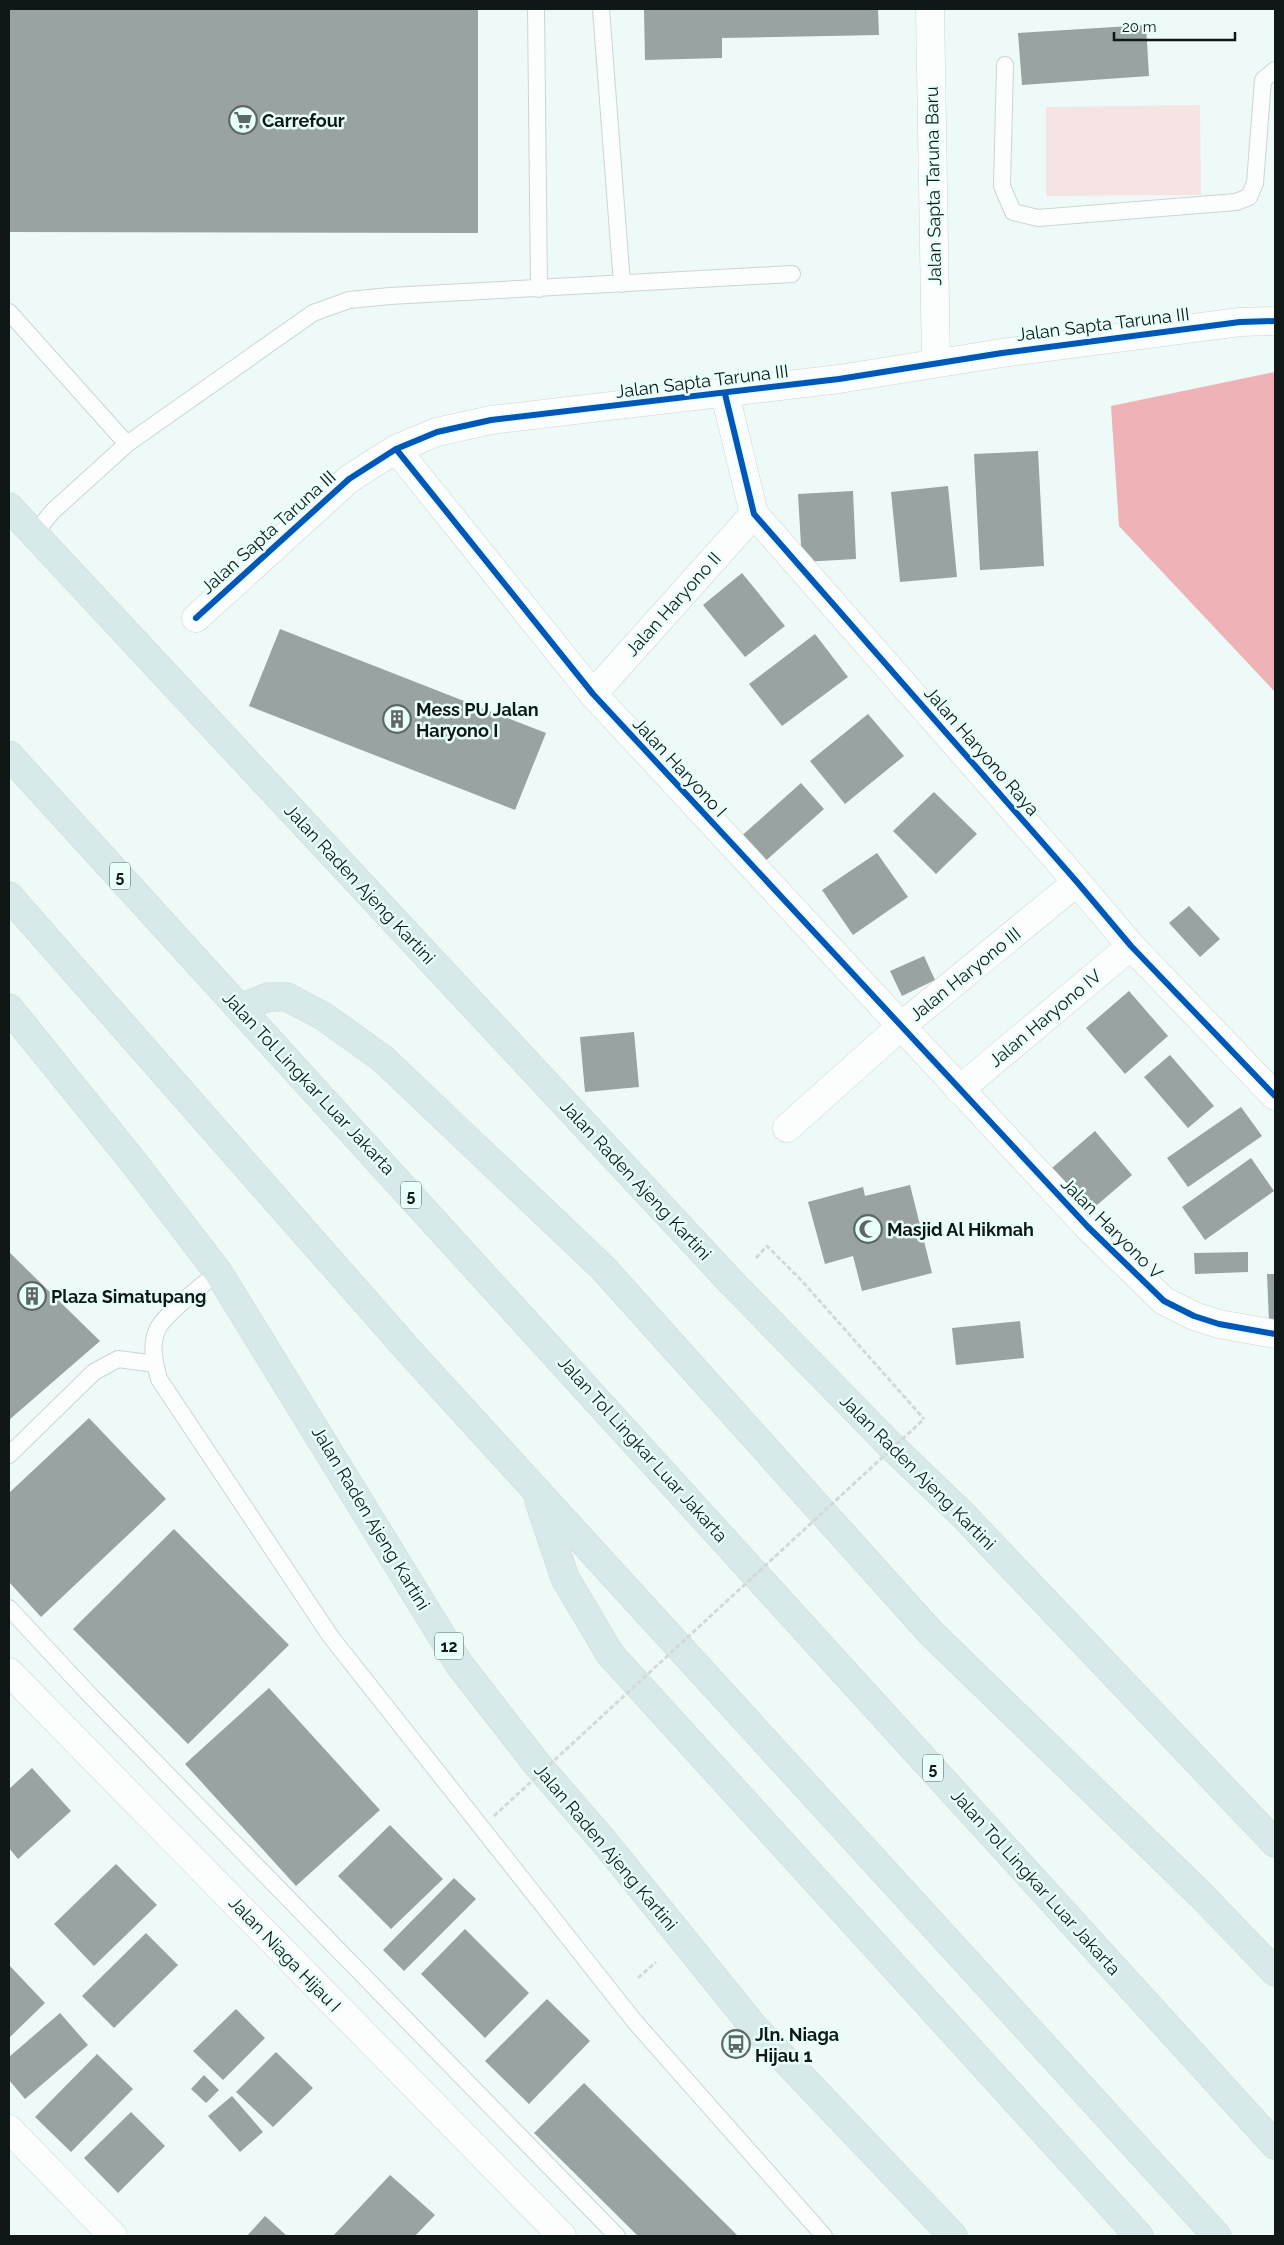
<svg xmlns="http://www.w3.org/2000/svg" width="1284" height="2245" font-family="Raleway,sans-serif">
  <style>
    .green { fill: #f6e4e4 }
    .water { fill: #efb2b6 }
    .building { fill: #99a3a1 }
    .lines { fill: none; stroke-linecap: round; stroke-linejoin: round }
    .lane-casing { stroke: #cbd5d3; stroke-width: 18 }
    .street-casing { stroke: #cbd5d3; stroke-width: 29 }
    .highway-casing { stroke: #cdd4d3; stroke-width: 29 }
    .path { stroke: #d4d9d8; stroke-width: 3; stroke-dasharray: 5 2.5; stroke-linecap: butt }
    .lane { stroke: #fcfefe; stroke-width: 16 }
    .street { stroke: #fcfefe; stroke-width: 28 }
    .highway { stroke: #d7eae9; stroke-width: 28 }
    .path-bridge { stroke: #d4d9d8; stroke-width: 3; stroke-dasharray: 5 2.5; stroke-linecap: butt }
    .cycleway-casing { stroke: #e8fffc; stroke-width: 9 }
    .cycleway { stroke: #0057b8; stroke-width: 6 }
    .labels { text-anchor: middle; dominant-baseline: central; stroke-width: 5; stroke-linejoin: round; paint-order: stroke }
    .shield { fill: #e8fffc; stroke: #515d5c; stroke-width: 1 }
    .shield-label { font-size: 16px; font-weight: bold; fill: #101817 }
    .poi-label { font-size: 18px; font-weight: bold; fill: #101817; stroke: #e8fffc; text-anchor: start }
    .street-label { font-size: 18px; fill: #101817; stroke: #e8fffc }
  </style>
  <rect width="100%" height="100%" fill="#edfaf8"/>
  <path class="green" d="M1200,105l1,90 -155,1v-89z"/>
  <path class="water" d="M1275,372v320l-156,-166 -8,-120z"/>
  <path class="building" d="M9,9h469v224l-469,-1z
    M644,9h234l1,26 -157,3v20l-77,2z
    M1146,25l3,51 -127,9 -4,-52z
    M1038,451l6,115 -64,4 -6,-116z
    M948,486l9,91 -57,5 -9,-90z
    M853,491l3,68 -54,3 -4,-68z
    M742,573l43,53 -40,31 -42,-52z
    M280,629l266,104 -31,77 -266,-104z
    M815,634l33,43 -66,49 -33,-42z
    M868,714l36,42 -59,48 -35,-43z
    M801,783l23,26 -63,56 -23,-26z
    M934,792l43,42 -41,40 -43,-43z
    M877,853l31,44 -55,38 -31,-45z
    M1189,906l31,33 -20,18 -31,-34z
    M924,956l11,24 -33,16 -12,-25z
    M1129,991l39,45 -43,38 -39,-46z
    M634,1032l5,55 -54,5 -5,-55z
    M1170,1055l44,51 -26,22 -44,-51z
    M1241,1107l21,29 -74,51 -21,-29z
    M1095,1131l37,44 -42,36 -38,-43z
    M1251,1158l23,33 -69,49 -23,-33z
    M910,1185l22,88 -70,18 -9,-35 -28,8 -17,-62 55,-15 2,9z
    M9,1252l91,89 -91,79z
    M1248,1252v20l-53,2 -1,-21z
    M1267,1274h8v48h-6z
    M1020,1321l4,37 -68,7 -4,-37z
    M89,1418l77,81 -125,118 -32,-35v-89z
    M174,1529l115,116 -101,99 -115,-115z
    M269,1688l111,122 -84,76 -111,-122z
    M32,1768l39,43 -53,48 -9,-11v-59z
    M390,1825l53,54 -52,50 -53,-53z
    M116,1864l41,41 -63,61 -40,-42z
    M454,1878l22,21 -72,72 -21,-21z
    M465,1929l64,64 -44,45 -64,-64z
    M146,1933l32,32 -64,63 -32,-32z
    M9,1965l36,38 -36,35z
    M547,1999l43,42 -61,63 -44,-43z
    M236,2009l29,29 -42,42 -30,-29z
    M60,2013l28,32 -63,54 -16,-19v-23z
    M276,2052l37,36 -40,39 -37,-35z
    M97,2054l36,35 -62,63 -36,-35z
    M204,2075l15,15 -13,13 -15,-14z
    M584,2083l154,153h-100l-104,-103z
    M232,2096l31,36 -23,20 -32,-36z
    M131,2112l34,34 -47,47 -34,-35z
    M390,2175l45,40 -20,21h-82z
    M265,2216l22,20h-40z"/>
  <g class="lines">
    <defs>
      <path id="lane" d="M536,9l3,280
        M601,9l21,275
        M1005,65l-3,121 11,26 25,6 198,-16 13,-5 6,-14 8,-103 12,-10
        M9,312l118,132
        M34,534l19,-23 74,-67 186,-131 36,-13 41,-4 402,-22
        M218,1272c-14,12 -54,42 -61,58 -7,17 -2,33 2,49l172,258 304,385 189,214
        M9,1455l85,-83 24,-13 37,5
        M9,1608l78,84 530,544"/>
      <path id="street" d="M930,9l6,354
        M725,394l29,120 323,368 54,64 144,150
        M396,449l197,245 495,533 76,74 30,15 25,8 56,10
        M196,618l153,-139 47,-30 41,-17 54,-12 348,-41 163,-26 238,-31 35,-1
        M593,694l161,-180
        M959,1090l172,-144
        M787,1128l113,-101 177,-145
        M9,1672l553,564
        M9,2129l104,107"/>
      <path id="highway" d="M9,507l723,776 158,162 72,69 313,329
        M9,755l1266,1390
        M9,896l400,455 808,885
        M9,1008l126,156 83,108 241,392 77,99 70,81 147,182 200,210
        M240,1008l28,-11h19l36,19 60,43 220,209 328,365 270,262 74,77
        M539,1501l26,77 45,76 529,582"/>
    </defs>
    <use href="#lane" class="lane-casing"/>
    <use href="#street" class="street-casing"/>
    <use href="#highway" class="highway-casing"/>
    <path class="path" d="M756,1258l11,-12 35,35 122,138
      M638,1978l18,-16"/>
    <use href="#lane" class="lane"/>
    <use href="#street" class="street"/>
    <use href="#highway" class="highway"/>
    <path class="path-bridge" d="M494,1816l430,-397"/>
    <defs>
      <path id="cycleway" d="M725,394l29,120 323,368 54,64 144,150
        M396,449l197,245 495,533 76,74 30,15 25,8 56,10
        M196,618l153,-139 47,-30 41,-17 54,-12 348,-41 163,-26 238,-31 35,-1"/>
    </defs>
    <use href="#cycleway" class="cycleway-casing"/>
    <use href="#cycleway" class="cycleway"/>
  </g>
  <defs>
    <symbol id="supermarket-ring" viewBox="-11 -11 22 22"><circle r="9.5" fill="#e8fffc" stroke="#5d6766" stroke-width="1.5"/><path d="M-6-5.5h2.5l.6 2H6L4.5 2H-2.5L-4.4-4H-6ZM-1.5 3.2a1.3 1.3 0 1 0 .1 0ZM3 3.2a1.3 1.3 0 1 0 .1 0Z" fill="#5d6766"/></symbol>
    <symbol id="building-ring" viewBox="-11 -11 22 22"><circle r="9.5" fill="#e8fffc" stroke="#5d6766" stroke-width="1.5"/><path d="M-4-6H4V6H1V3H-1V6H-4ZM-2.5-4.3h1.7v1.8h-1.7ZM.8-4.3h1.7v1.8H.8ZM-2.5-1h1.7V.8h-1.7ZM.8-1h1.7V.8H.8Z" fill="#5d6766"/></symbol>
    <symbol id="mosque-ring" viewBox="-11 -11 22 22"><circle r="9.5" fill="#e8fffc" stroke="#5d6766" stroke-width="1.5"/><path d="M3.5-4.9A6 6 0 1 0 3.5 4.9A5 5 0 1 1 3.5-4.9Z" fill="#5d6766"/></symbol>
    <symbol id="bus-ring" viewBox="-11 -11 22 22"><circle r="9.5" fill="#e8fffc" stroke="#5d6766" stroke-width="1.5"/><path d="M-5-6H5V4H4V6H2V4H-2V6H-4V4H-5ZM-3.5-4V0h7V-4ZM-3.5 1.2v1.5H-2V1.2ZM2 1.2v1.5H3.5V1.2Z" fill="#5d6766"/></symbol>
  </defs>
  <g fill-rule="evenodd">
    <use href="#supermarket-ring" x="227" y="104" width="32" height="32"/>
    <use href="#building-ring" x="381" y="703" width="32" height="32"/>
    <use href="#mosque-ring" x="852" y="1213" width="32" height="32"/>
    <use href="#building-ring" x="16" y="1280" width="32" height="32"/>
    <use href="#bus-ring" x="720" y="2028" width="32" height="32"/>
  </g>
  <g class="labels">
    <g class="shield">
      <rect x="110" y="862.5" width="20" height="27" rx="4"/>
      <rect x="401" y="1181.5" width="20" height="27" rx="4"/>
      <rect x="435" y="1632.5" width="28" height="27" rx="4"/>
      <rect x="923" y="1754.5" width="20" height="27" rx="4"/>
    </g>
    <g class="shield-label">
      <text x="120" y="876">5</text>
      <text x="411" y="1195">5</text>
      <text x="449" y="1646">12</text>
      <text x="933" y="1768">5</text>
    </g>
    <g class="poi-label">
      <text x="262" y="120">Carrefour</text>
      <text x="416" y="709">Mess PU Jalan<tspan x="416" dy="21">Haryono I</tspan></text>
      <text x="887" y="1229">Masjid Al Hikmah</text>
      <text x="51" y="1296">Plaza Simatupang</text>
      <text x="755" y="2034">Jln. Niaga<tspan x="755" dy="21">Hijau 1</tspan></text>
    </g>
    <g class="street-label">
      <text transform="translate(933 186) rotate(-91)">Jalan Sapta Taruna Baru</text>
      <text transform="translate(1103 324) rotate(-7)">Jalan Sapta Taruna III</text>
      <text transform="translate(702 381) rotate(-7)">Jalan Sapta Taruna III</text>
      <text transform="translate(268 532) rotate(-42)">Jalan Sapta Taruna III</text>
      <text transform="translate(673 604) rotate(-48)">Jalan Haryono II</text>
      <text transform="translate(982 751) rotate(49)">Jalan Haryono Raya</text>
      <text transform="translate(680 767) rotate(47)">Jalan Haryono I</text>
      <text transform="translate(360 884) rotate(47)">Jalan Raden Ajeng Kartini</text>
      <text transform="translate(965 974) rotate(-39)">Jalan Haryono III</text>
      <text transform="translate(1045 1018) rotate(-40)">Jalan Haryono IV</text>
      <text transform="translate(309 1083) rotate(47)">Jalan Tol Lingkar Luar Jakarta</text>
      <text transform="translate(636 1180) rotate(47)">Jalan Raden Ajeng Kartini</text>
      <text transform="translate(1112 1228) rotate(45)">Jalan Haryono V</text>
      <text transform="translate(643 1449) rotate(48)">Jalan Tol Lingkar Luar Jakarta</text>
      <text transform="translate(918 1472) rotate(45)">Jalan Raden Ajeng Kartini</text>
      <text transform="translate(371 1518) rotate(59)">Jalan Raden Ajeng Kartini</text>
      <text transform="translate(606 1847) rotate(50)">Jalan Raden Ajeng Kartini</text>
      <text transform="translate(1036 1882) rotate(48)">Jalan Tol Lingkar Luar Jakarta</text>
      <text transform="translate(285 1954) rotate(46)">Jalan Niaga Hijau I</text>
    </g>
  </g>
  <rect width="1284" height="2245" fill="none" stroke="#101817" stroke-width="20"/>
  <path d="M1114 32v8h121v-8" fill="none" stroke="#101817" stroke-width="2.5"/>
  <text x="1122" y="32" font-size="15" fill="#101817" stroke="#e8fffc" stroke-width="4" paint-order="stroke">20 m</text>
</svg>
